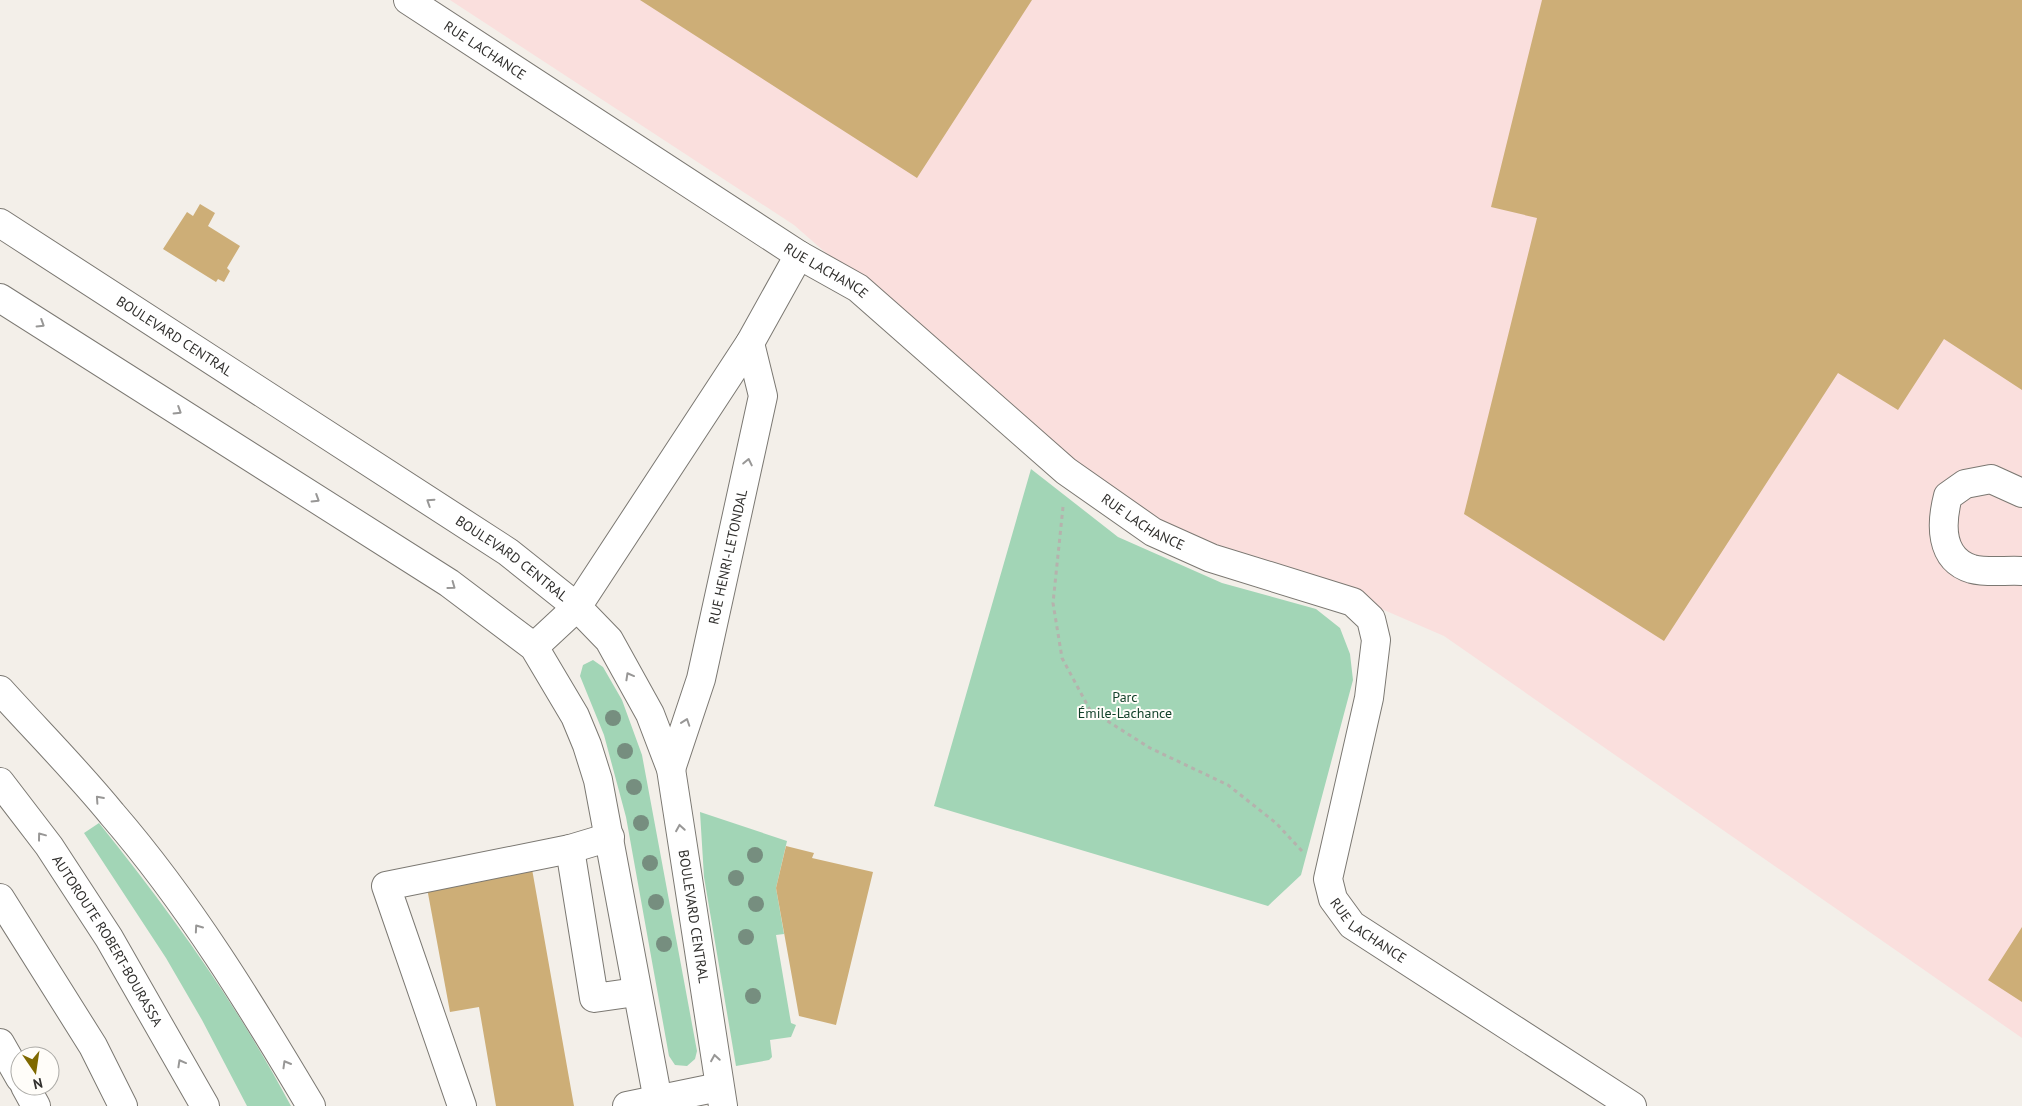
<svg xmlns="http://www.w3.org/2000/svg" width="2022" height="1106" font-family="'PT Sans',sans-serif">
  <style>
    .industrial { fill: #fadfdd }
    .green { fill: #a2d5b6 }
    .building { fill: #cdae77 }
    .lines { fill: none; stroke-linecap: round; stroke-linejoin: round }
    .minor-casing { stroke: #7b7872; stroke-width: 30 }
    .highway-casing { stroke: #7b7872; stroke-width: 30 }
    .path { stroke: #b5b2ad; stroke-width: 3; stroke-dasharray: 4 4; stroke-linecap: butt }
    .minor { stroke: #fff; stroke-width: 28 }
    .highway { stroke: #fff; stroke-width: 28 }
    .tree { fill: #768e7f }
    .oneway { stroke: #989796 }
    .labels { text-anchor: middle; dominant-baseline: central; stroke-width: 4; stroke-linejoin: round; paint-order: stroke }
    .street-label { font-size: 14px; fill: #302f2d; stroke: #fffdf9 }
    .park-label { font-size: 14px; fill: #103f28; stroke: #fffdf9 }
  </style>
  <rect width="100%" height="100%" fill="#f3efe9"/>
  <path class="industrial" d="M450,0h1572v1038l-578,-402 -134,-58 -92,-20 -152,-95 -272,-238z"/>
  <path class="green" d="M1031,469l87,68 104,46 94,26 24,19 10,26 3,26 -52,195 -33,31 -334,-100z
    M593,660l10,7 19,33 20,55 55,296 -2,8 -8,7 -12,-1 -6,-9 -43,-239 -22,-82 -24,-59 3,-11z
    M700,812l87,29 -11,47 8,46 -8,1 15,88 5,2 -5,12 -21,3 2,17 -3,3 -33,6 -32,-189z
    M99,823c73,91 137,180 192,283h-44l-45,-86 -36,-62 -82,-125z"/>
  <path class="building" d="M640,0h392l-115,178z
    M1542,0h480v390l-78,-51 -46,71 -60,-37 -174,268 -200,-127 73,-296 -46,-11z
    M200,204l15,9 -7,13 32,20 -13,22 3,3 -6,11 -6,-3 -2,3 -53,-33 24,-37 6,4z
    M786,846l28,7 -2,5 61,14 -37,153 -37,-9 -23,-128z
    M532,869l42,237h-78l-17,-99 -29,5 -23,-124z
    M2022,927v75l-34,-22z"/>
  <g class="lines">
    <defs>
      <g id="minor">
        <path id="s1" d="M408,0l391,255 59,33 208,183 87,61 58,26 142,44 18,17 5,21 -7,58 -41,181 5,20 19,26 280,181"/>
        <path id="s2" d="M0,223l508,329 69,55 32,33 41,74 21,55 52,337"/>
        <path d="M0,298l449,285 85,64 41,69 12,29 11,35 61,326"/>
        <path d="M2022,493l-31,-14 -26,5 -17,12c-7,27 -9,63 24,73 15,4 34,1 50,2"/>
        <path d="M534,647l43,-40 173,-264 49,-88"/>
        <path id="s3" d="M671,769l30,-90 62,-283 -13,-53"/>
        <path d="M610,837l-40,12 24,149 42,-6"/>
        <path d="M462,1106l-76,-220 184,-37"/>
        <path d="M627,1106l92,-19"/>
      </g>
      <g id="highway">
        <path d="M0,690c37,41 77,81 112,124 77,89 139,191 199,292"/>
        <path id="s4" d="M0,782l49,64 60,92 96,168"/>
        <path d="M0,898l93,148 30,60"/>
        <path d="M0,1043l20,35"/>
        <path d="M25,1086l11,20"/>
      </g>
    </defs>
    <use href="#minor" class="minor-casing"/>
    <use href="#highway" class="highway-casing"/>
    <path class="path" d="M1063,507l-10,96 9,55 28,52 60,38 78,37 48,38 26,28"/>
    <use href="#minor" class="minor"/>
    <use href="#highway" class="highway"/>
  </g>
  <g class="tree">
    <circle cx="613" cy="718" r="8"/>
    <circle cx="625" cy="751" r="8"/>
    <circle cx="634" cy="787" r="8"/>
    <circle cx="641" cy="823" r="8"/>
    <circle cx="755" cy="855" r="8"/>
    <circle cx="650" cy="863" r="8"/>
    <circle cx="736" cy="878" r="8"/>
    <circle cx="656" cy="902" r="8"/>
    <circle cx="756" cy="904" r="8"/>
    <circle cx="746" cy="937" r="8"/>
    <circle cx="664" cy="944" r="8"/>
    <circle cx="753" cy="996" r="8"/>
  </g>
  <defs><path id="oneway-chevron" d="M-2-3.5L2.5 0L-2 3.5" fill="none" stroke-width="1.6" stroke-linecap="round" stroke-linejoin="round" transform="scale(1.25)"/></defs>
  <g class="oneway">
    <use href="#oneway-chevron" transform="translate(41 324) rotate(32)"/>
    <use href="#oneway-chevron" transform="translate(178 411) rotate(32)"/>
    <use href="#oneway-chevron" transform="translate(748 462) rotate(-78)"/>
    <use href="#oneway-chevron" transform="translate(316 499) rotate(32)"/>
    <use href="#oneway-chevron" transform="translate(430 502) rotate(-147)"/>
    <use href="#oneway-chevron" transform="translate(452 586) rotate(36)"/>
    <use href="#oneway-chevron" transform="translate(629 676) rotate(-119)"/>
    <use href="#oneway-chevron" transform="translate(686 722) rotate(-71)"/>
    <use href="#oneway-chevron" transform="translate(99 799) rotate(-132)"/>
    <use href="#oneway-chevron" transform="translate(680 828) rotate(-99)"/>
    <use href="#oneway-chevron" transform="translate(41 836) rotate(-127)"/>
    <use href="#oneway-chevron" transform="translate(198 928) rotate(-125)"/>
    <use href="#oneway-chevron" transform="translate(715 1058) rotate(-99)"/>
    <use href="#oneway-chevron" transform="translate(181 1063) rotate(-119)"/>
    <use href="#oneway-chevron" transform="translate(286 1064) rotate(-120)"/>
  </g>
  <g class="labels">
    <g class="street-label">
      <text stroke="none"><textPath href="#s1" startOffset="92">RUE LACHANCE</textPath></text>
      <text stroke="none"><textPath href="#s1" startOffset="498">RUE LACHANCE</textPath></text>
      <text stroke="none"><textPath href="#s2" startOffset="208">BOULEVARD CENTRAL</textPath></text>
      <text stroke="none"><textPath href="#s1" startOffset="904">RUE LACHANCE</textPath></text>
      <text stroke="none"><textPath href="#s3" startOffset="220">RUE HENRI-LETONDAL</textPath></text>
      <text stroke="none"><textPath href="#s2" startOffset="612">BOULEVARD CENTRAL</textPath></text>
      <text stroke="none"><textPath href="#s2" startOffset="1032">BOULEVARD CENTRAL</textPath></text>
      <text stroke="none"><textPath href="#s1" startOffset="1489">RUE LACHANCE</textPath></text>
      <text stroke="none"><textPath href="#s4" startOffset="192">AUTOROUTE ROBERT-BOURASSA</textPath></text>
    </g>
    <g class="park-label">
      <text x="1125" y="697">Parc<tspan x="1125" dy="16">Émile-Lachance</tspan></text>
    </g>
  </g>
  <g transform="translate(35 1071) rotate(167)"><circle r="24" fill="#fffdf9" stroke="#acaba7"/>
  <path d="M0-4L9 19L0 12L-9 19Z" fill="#7f6900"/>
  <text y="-8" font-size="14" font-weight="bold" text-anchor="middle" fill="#302f2d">N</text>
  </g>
</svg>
